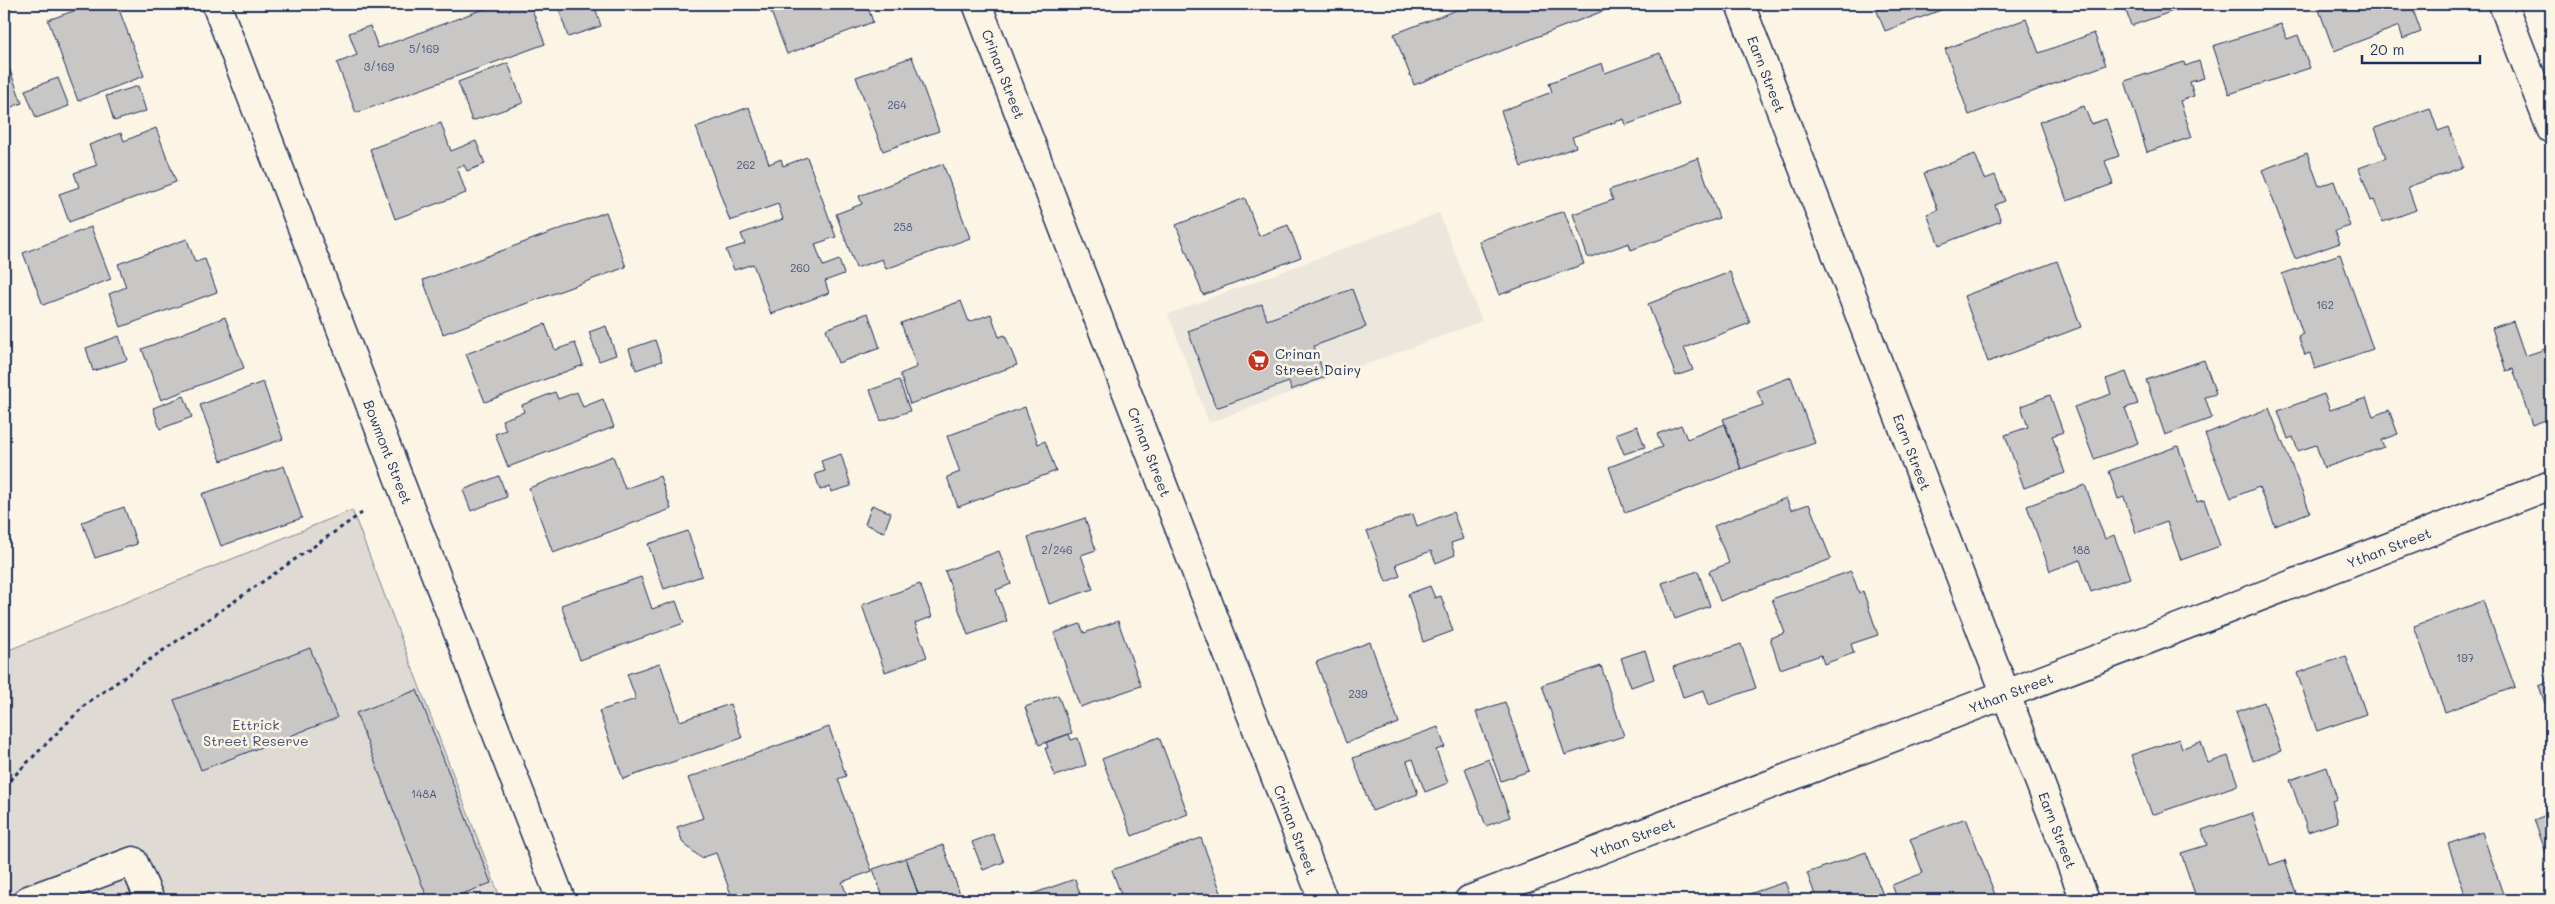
<svg xmlns="http://www.w3.org/2000/svg" width="2555" height="904" font-family="Mali,sans-serif">
  <style>
    .built { fill: #ece7dc }
    .green { fill: #dfdbd4; stroke: #7d8599 }
    .building { fill: #c8c7c6; stroke: #1b2f5e }
    .lines { fill: none; stroke-linecap: round; stroke-linejoin: round }
    .minor-casing { stroke: #1b2f5e; stroke-width: 31 }
    .path { stroke: #1b2f5e; stroke-width: 3; stroke-dasharray: 4 4; stroke-linecap: butt }
    .minor { stroke: #fcf5e5; stroke-width: 28 }
    .labels { text-anchor: middle; dominant-baseline: central; stroke-width: 5; stroke-linejoin: round; paint-order: stroke }
    .number-label { font-size: 11px; fill: #465578 }
    .street-label { font-size: 14px; fill: #1b2f5e; stroke: #fcf5e5 }
    .poi-label { font-size: 14px; fill: #1b2f5e; stroke: #fcf5e5; text-anchor: start }
    .park-label { font-size: 14px; fill: #425176; stroke: #fcf5e5 }
  </style>
  <rect width="100%" height="100%" fill="#fcf5e5"/>
  <filter id="ink" filterUnits="userSpaceOnUse"><feTurbulence type="fractalNoise" baseFrequency=".02" numOctaves="2"/><feDisplacementMap in="SourceGraphic" scale="10" xChannelSelector="R" yChannelSelector="G"/><feConvolveMatrix kernelMatrix="1 2 1 2 8 2 1 2 1" color-interpolation-filters="sRGB"/></filter>
  <g filter="url(#ink)">
    <path class="built" d="M1439,213l43,108 -273,102 -41,-109z"/>
    <path class="green" d="M352,510l149,390h-497v-248z"/>
    <path class="building" d="M93,4h24l27,72 -66,25 -30,-81z
      M497,4h33l15,40 -189,69 -19,-50 20,-8 -8,-22 21,-7 8,22z
      M564,4h30l7,22 -33,11 -10,-31z
      M768,4h99l6,18 -86,32z
      M1472,4h149l-207,81 -20,-51z
      M1874,4h83l-72,27z
      M2124,4h50l2,6 -45,16z
      M2327,4h84l10,28 -18,7 -4,-13 -65,25 -16,-44z
      M2026,19l13,34 55,-20 12,32 -137,50 -24,-66z
      M2281,24l6,15 11,-4 12,33 -81,26 -16,-48z
      M1660,53l19,52 -53,20 -2,-6 -52,18 4,10 -55,20 -20,-56 51,-19 -3,-9 53,-20 3,10z
      M4,54l18,49 -18,7z
      M912,57l27,74 -56,20 -27,-74z
      M2199,61l5,17 -14,4 4,14 -14,5 12,36 -45,15 -22,-71 59,-19 1,4z
      M508,63l15,40 -51,18 -14,-39z
      M58,78l11,28 -33,12 -11,-28z
      M138,86l8,25 -32,10 -8,-25z
      M2084,106l7,18 15,-5 13,37 -14,5 8,23 -46,17 -28,-79z
      M749,107l20,57 12,-5 2,7 24,-9 29,80 -21,7 8,22 16,-6 5,14 -19,7 4,12 -58,21 -18,-50 -19,6 -8,-20 19,-6 -4,-10 42,-15 -5,-15 -48,17 -34,-94z
      M2430,108l8,23 11,-4 14,40 -55,20 8,23 -33,12 -9,-22 -3,1 -12,-33 27,-10 -11,-30z
      M441,123l10,28 25,-10 9,23 -18,7 -3,-6 -7,2 9,26 -71,26 -25,-70z
      M156,128l20,54 -107,40 -10,-28 20,-7 -5,-14 23,-8 -8,-20 32,-12 3,8z
      M2307,153l12,33 15,-5 16,45 -15,5 5,12 -45,16 -33,-89z
      M1975,154l10,25 10,-4 10,26 -10,4 6,16 -62,24 -12,-31 11,-4 -14,-37z
      M1698,158l21,60 -88,32 -2,-7 -41,15 -15,-44 40,-14 -4,-10z
      M943,164l27,74 -84,31 -4,-10 -26,9 -20,-54 26,-10 -3,-8z
      M1245,198l14,38 29,-11 13,32 -98,38 -27,-70z
      M1564,211l20,53 -85,31 -20,-54z
      M606,212l20,55 -183,67 -20,-54z
      M91,227l20,52 -68,26 -20,-52z
      M187,239l8,23 10,-3 12,33 -96,35 -12,-33 17,-7 -8,-23z
      M2340,254l33,95 -58,20 -5,-16 -5,2 -7,-19 5,-2 -21,-60z
      M2057,261l24,66 -93,35 -24,-66z
      M1730,272l20,51 -66,25 9,22 -17,6 -28,-72z
      M1352,289l14,38 -52,19 11,31 -34,13 -2,-8 -73,26 -28,-77 74,-27 5,16z
      M961,301l8,21 22,-8 8,23 6,-2 12,30 -107,39 -10,-30 17,-7 -16,-44z
      M868,313l12,35 -42,15 -12,-34z
      M225,317l19,51 -83,32 -19,-51z
      M2513,321l12,35 26,-9v71l-19,7 -19,-56 -7,2 -14,-43z
      M545,324l10,26 20,-7 8,22 -98,37 -19,-48z
      M606,326l10,29 -17,6 -10,-29z
      M119,336l8,24 -34,11 -7,-23z
      M655,340l7,21 -26,9 -7,-21z
      M2204,360l12,34 -11,3 7,21 -47,17 -19,-55z
      M2126,372l12,32 -13,4 13,35 -44,16 -20,-52 37,-13 -5,-15z
      M1791,377l24,66 -74,26 -18,-50 40,-14 -6,-15z
      M899,380l11,31 -29,10 -11,-31z
      M263,382l20,57 -62,22 -21,-56z
      M555,392l3,7 19,-7 6,15 20,-8 11,28 -106,40 -13,-33 11,-4 -4,-10 22,-8 -2,-7z
      M2324,394l6,16 36,-12 7,18 16,-6 9,24 -17,6 3,7 -60,21 -8,-23 -18,6 -5,-14 -5,2 -10,-28z
      M2050,395l13,37 -11,4 13,37 -41,15 -19,-53 23,-8 -7,-21z
      M184,396l8,21 -32,12 -7,-21z
      M1025,407l13,37 7,-3 11,30 -98,36 -11,-30 13,-5 -13,-36z
      M2269,408l41,104 -35,14 -16,-39 -28,11 -26,-64z
      M1725,424l16,45 -116,44 -16,-46 53,-20 -5,-13 24,-9 6,14z
      M1637,426l8,21 -21,7 -8,-20z
      M2178,446l19,56 7,-2 16,46 -39,14 -14,-38 -31,11 -12,-36 -6,2 -9,-28z
      M841,454l10,32 -20,6 -1,-5 -10,3 -5,-16 10,-3 -4,-10z
      M613,456l12,33 35,-13 11,33 -118,44 -24,-65z
      M284,466l18,52 -81,28 -19,-52z
      M499,476l8,21 -36,14 -8,-21z
      M2085,485l20,54 9,-4 16,43 -39,14 -11,-32 -30,11 -23,-65z
      M1786,498l5,12 18,-6 22,55 -111,42 -11,-30 20,-8 -15,-37z
      M872,505l19,8 -7,19 -19,-8z
      M124,507l13,37 -42,14 -13,-36z
      M1453,512l10,27 -12,4 4,12 -19,8 -5,-12 -35,13 4,12 -14,6 -19,-51 46,-17 4,12z
      M1085,518l11,32 -15,5 12,34 -44,15 -21,-67z
      M688,531l14,45 -38,13 -16,-45z
      M999,551l12,33 -15,6 11,31 -39,14 -23,-64z
      M1698,571l12,35 -35,13 -13,-36z
      M1851,571l8,22 4,-2 15,44 -27,9 3,9 -30,11 -3,-9 -41,14 -10,-31 15,-5 -13,-34z
      M641,577l11,32 24,-8 8,22 -104,37 -19,-55z
      M920,584l12,33 -17,6 12,34 -42,15 -23,-67z
      M1430,586l5,12 6,-2 12,35 -30,11 -15,-48z
      M2483,601l32,86 -70,25 -31,-86z
      M1118,621l23,65 -61,21 -26,-74 26,-9 4,9z
      M1370,642l29,81 -53,20 -30,-81z
      M1741,644l15,44 -47,17 -5,-15 -21,7 -10,-30z
      M310,648l27,70 -136,52 -27,-70z
      M1645,650l9,29 -23,8 -10,-29z
      M2346,656l20,58 -49,17 -20,-58z
      M660,663l20,58 50,-17 12,34 -119,41 -24,-68 37,-12 -9,-25z
      M1601,666l23,70 -59,19 -23,-70z
      M2551,681v40l-12,-35z
      M417,690l74,193 -44,17h-19l-72,-187z
      M1058,695l14,38 -33,12 -14,-38z
      M1505,702l24,69 -28,10 -25,-69z
      M2264,702l17,49 -28,10 -17,-49z
      M829,727l17,49 -8,3 34,92 -30,11 7,18h-116l-17,-47 -15,5 -18,-15 -6,-16 26,-9 -15,-40z
      M1438,727l7,20 -9,3 12,33 -23,9 -12,-33 -6,2 11,33 -46,17 -19,-53z
      M1069,734l2,6 7,-2 8,27 -31,11 -10,-28h3l-2,-6z
      M1159,737l29,77 -56,22 -30,-77z
      M2179,739l3,9 19,-6 7,21 20,-7 10,29 -86,30 -21,-60z
      M1489,759l21,58 -24,9 -21,-58z
      M2327,767l10,32 -5,2 6,21 -30,10 -18,-52z
      M2252,813l18,52 15,-5 12,36 -13,4h-59l-2,-4 -13,4h-13l-16,-47 26,-8 -5,-15z
      M2551,813v53l-17,-46z
      M1966,818l31,82h-99l-6,-15 31,-12 -13,-34z
      M2482,832l23,68h-38l-19,-56z
      M993,834l11,28 -21,8 -11,-28z
      M1201,838l22,60 -7,2h-93l-11,-30z
      M943,845l19,55h-42l-14,-42z
      M1866,852l19,48h-68l-10,-27z
      M906,858l14,42h-30v-2l-6,2 -11,-31z
      M1075,879l7,21h-48l-2,-6z
      M1785,882l7,18h-61z"/>
    <g class="lines">
      <defs>
        <g id="minor">
          <path id="s1" d="M216,4l345,896"/>
          <path id="s2" d="M977,4l346,896"/>
          <path id="s3" d="M1740,4l345,896"/>
          <path d="M2503,4l48,125"/>
          <path d="M28,900l105,-39 17,39"/>
          <path id="s4" d="M1469,900l1082,-415"/>
        </g>
      </defs>
      <use href="#minor" class="minor-casing"/>
      <path class="path" d="M4,786l83,-83 275,-190"/>
      <use href="#minor" class="minor"/>
    </g>
  </g>
  <defs>
    <symbol id="supermarket-disc" viewBox="-11 -11 22 22"><circle r="9.5" fill="#c8321e" stroke="#fcf5e5"/><path d="M-6-5.5h2.5l.6 2H6L4.5 2H-2.5L-4.4-4H-6ZM-1.5 3.2a1.3 1.3 0 1 0 .1 0ZM3 3.2a1.3 1.3 0 1 0 .1 0Z" fill="#fff"/></symbol>
  </defs>
  <g fill-rule="evenodd">
    <use href="#supermarket-disc" x="1246" y="348" width="25" height="25"/>
  </g>
  <g class="labels">
    <g class="number-label">
      <text x="424" y="48">5/169</text>
      <text x="379" y="66">3/169</text>
      <text x="897" y="104">264</text>
      <text x="746" y="164">262</text>
      <text x="903" y="226">258</text>
      <text x="800" y="267">260</text>
      <text x="2325" y="304">162</text>
      <text x="1057" y="549">2/246</text>
      <text x="2081" y="549">188</text>
      <text x="2465" y="657">197</text>
      <text x="1358" y="693">239</text>
      <text x="424" y="793">148A</text>
    </g>
    <g class="street-label">
      <text stroke="none"><textPath href="#s2" startOffset="75">Crinan Street</textPath></text>
      <text stroke="none"><textPath href="#s3" startOffset="75">Earn Street</textPath></text>
      <text stroke="none"><textPath href="#s1" startOffset="480">Bowmont Street</textPath></text>
      <text stroke="none"><textPath href="#s2" startOffset="480">Crinan Street</textPath></text>
      <text stroke="none"><textPath href="#s3" startOffset="480">Earn Street</textPath></text>
      <text stroke="none"><textPath href="#s4" startOffset="985">Ythan Street</textPath></text>
      <text stroke="none"><textPath href="#s4" startOffset="580">Ythan Street</textPath></text>
      <text stroke="none"><textPath href="#s2" startOffset="885">Crinan Street</textPath></text>
      <text stroke="none"><textPath href="#s3" startOffset="885">Earn Street</textPath></text>
      <text stroke="none"><textPath href="#s4" startOffset="175">Ythan Street</textPath></text>
    </g>
    <g class="poi-label">
      <text x="1275" y="353">Crinan<tspan x="1275" dy="16">Street Dairy</tspan></text>
    </g>
    <g class="park-label">
      <text x="256" y="724">Ettrick<tspan x="256" dy="16">Street Reserve</tspan></text>
    </g>
  </g>
  <rect width="2555" height="904" fill="none" stroke="#fcf5e5" stroke-width="20"/>
  <rect x="10" y="10" width="2535" height="884" fill="none" stroke="#1b2f5e" stroke-width="2" filter="url(#ink)"/>
  <path d="M2362 55v8h118v-8" fill="none" stroke="#1b2f5e" stroke-width="2.5"/>
  <text x="2370" y="55" font-size="15" fill="#1b2f5e" stroke="#fcf5e5" stroke-width="4" paint-order="stroke">20 m</text>
</svg>
